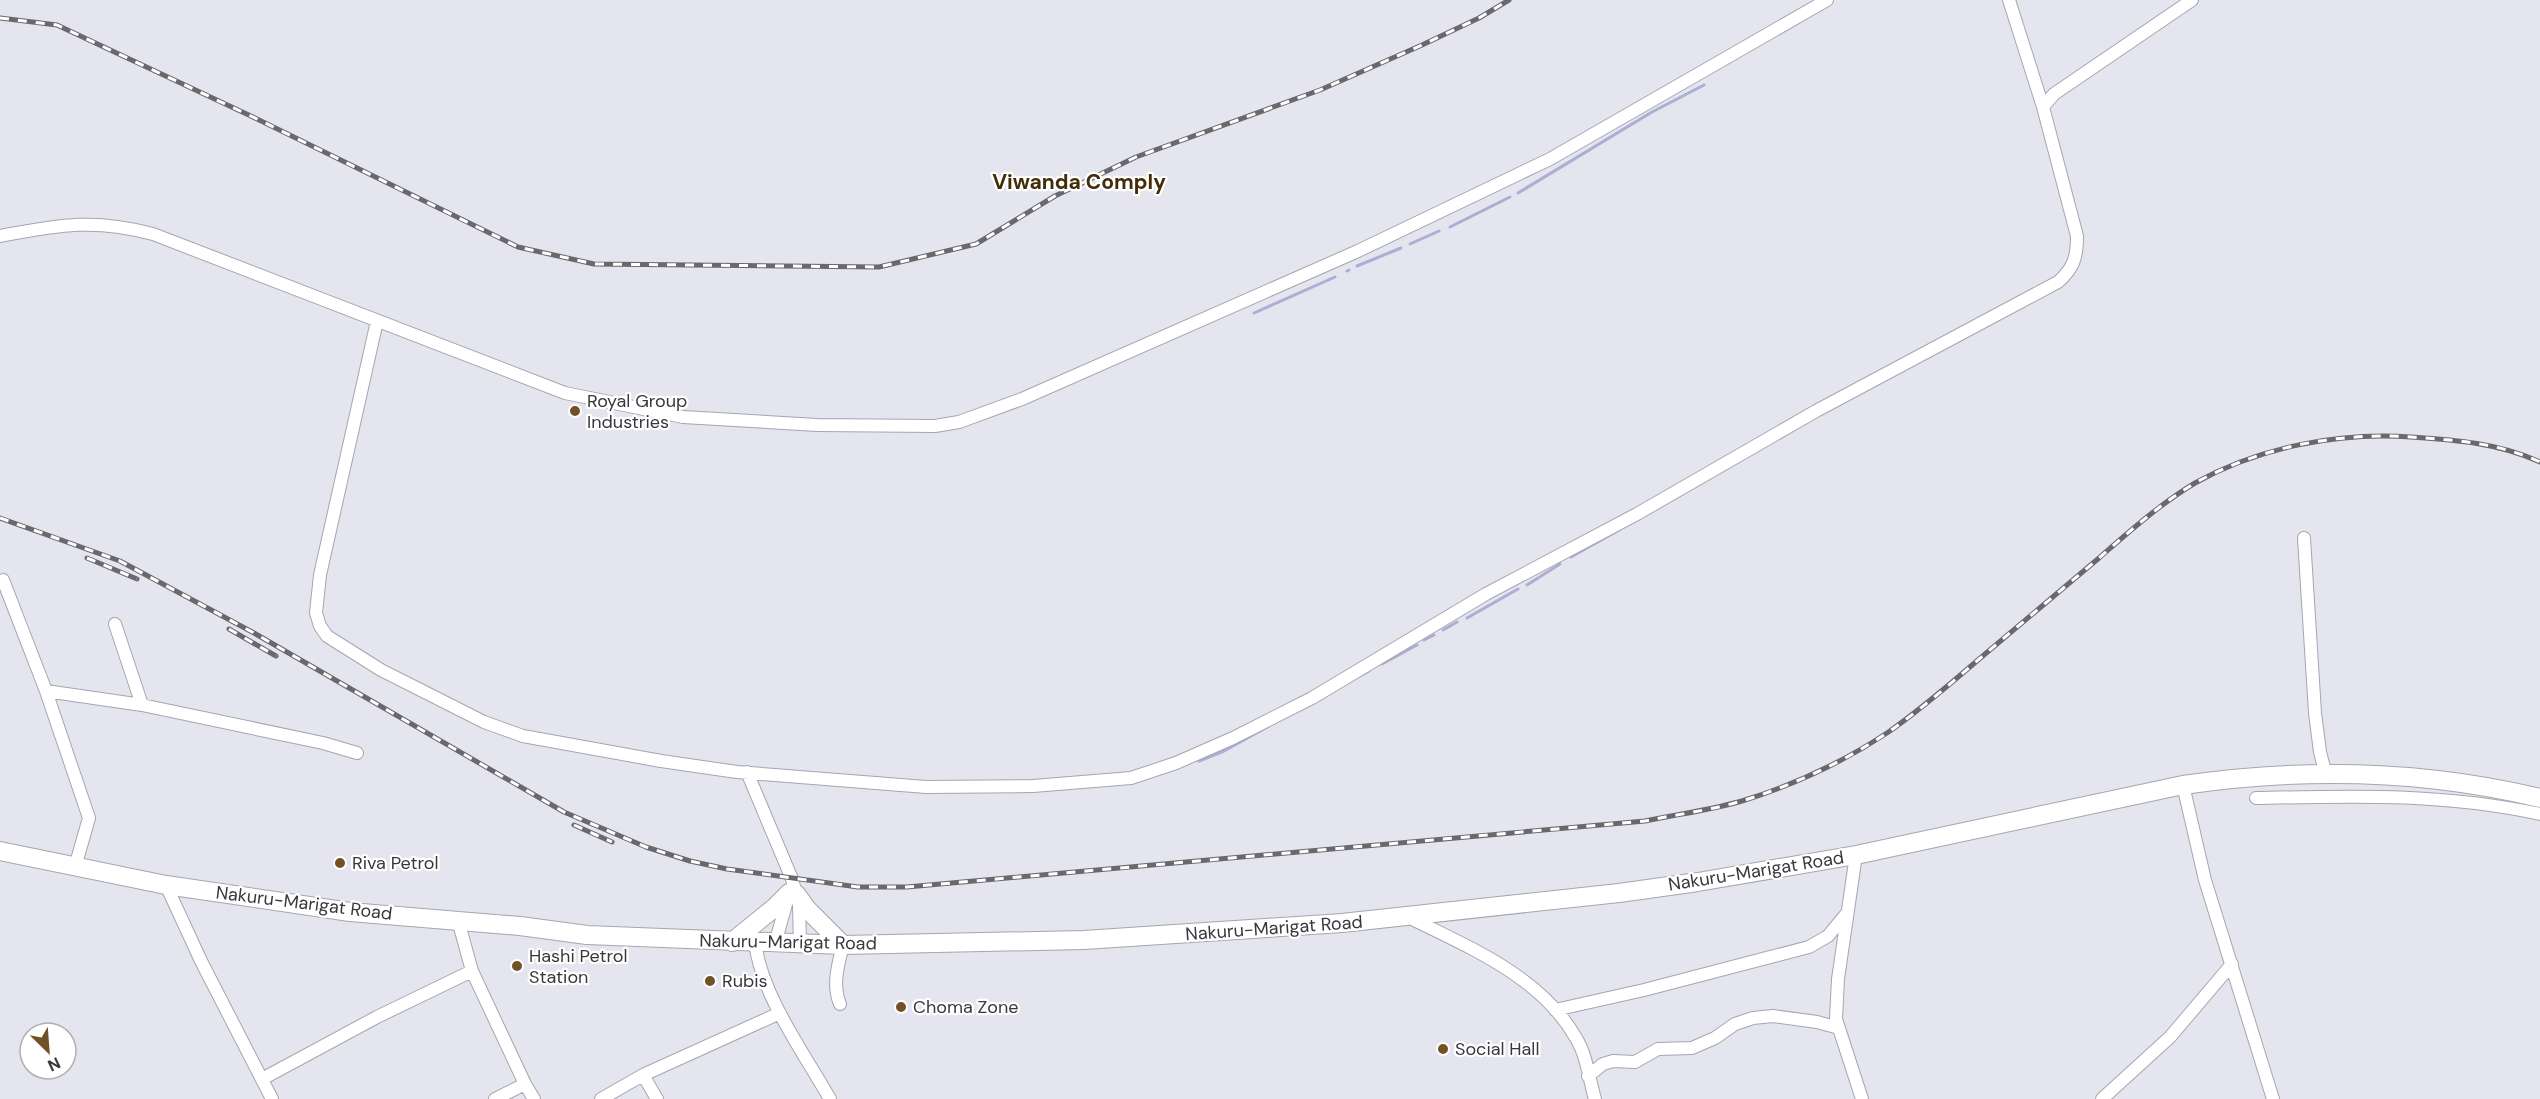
<svg xmlns="http://www.w3.org/2000/svg" width="2540" height="1099" font-family="'DM Sans',sans-serif">
  <style>
    .lines { fill: none; stroke-linecap: round; stroke-linejoin: round }
    .stream { stroke: #acaed4; stroke-width: 3 }
    .minor-casing { stroke: #a5a6ae; stroke-width: 14 }
    .primary-casing { stroke: #a5a6ae; stroke-width: 20 }
    .minor { stroke: #fff; stroke-width: 12 }
    .primary { stroke: #fff; stroke-width: 18 }
    .rail-casing { stroke: #68686e; stroke-width: 5 }
    .rail { stroke: #fff; stroke-width: 3; stroke-dasharray: 9; stroke-linecap: butt }
    .poi-dot { fill: #715227; stroke: #fff; stroke-width: 2 }
    .labels { text-anchor: middle; dominant-baseline: central; stroke-width: 4.5; stroke-linejoin: round; paint-order: stroke }
    .poi-label { font-size: 18px; fill: #38383c; stroke: #fff; text-anchor: start }
    .street-label { font-size: 18px; fill: #38383c; stroke: #fff }
    .quarter-label { font-size: 21px; font-weight: bold; fill: #432c07; stroke: #fff }
  </style>
  <rect width="100%" height="100%" fill="#e4e5ee"/>
  <g class="lines">
    <path class="stream" d="M1518,193l134,-81 52,-27
      M1450,227l60,-30
      M1410,244l29,-13
      M1357,266l44,-18
      M1347,271l2,-1
      M1254,313l81,-36
      M1571,557l48,-27
      M1527,585l33,-21
      M1467,618l51,-29
      M1443,630l14,-8
      M1424,640l10,-5
      M1382,664l35,-19
      M1360,676l9,-5
      M1199,761l25,-10 45,-25"/>
    <defs>
      <path id="minor" d="M2043,107l11,-13 138,-94
        M0,236c59,-11 94,-18 153,-2l412,159 118,24 134,8 118,1 24,-4 63,-23 336,-148 192,-92 277,-159
        M377,321l-57,254 -4,38 4,13 7,10 54,34 103,52 39,14 138,25 76,11 189,15 107,-1 98,-8 45,-15 57,-25 79,-40 174,-104 151,-80 179,-103 242,-129c16,-14 19,-25 19,-46l-34,-129 -34,-107
        M2304,538l11,175 5,39 6,23
        M3,580l43,111 96,14 181,38 34,10
        M115,624l27,81
        M46,691l43,127 -14,49
        M747,772l45,107 7,26 1,39
        M2183,785l22,95 68,219
        M2256,798c98,-2 187,-5 284,16
        M1856,855l-18,124 -2,40 26,80
        M166,885l35,76 71,138
        M1408,917c60,30 133,59 168,121 11,18 13,41 19,61
        M458,920l14,51 53,113 9,15
        M755,942c6,53 49,111 75,157
        M775,944l13,-47
        M840,1004c-8,-19 -2,-39 3,-59
        M1555,1010l89,-20 165,-43 19,-11 19,-23
        M643,1075l14,24
        M1588,1076l15,-12 10,-3 22,1 23,-13 34,-1 23,-10 20,-14 18,-6 20,-2 44,6 22,6
        M262,1079l115,-62 95,-46
        M495,1099l30,-15
        M601,1099l42,-24 137,-62
        M2102,1099l68,-62 62,-73"/>
      <path id="primary" d="M0,851l166,34 184,27 170,14 67,9 256,10 241,-5 258,-17 277,-30 79,-11 158,-27 327,-70c118,-17 241,-15 357,13
        M796,894l11,15 36,36
        M732,942l42,-34 15,-15"/>
    </defs>
    <use href="#minor" class="minor-casing"/>
    <use href="#primary" class="primary-casing"/>
    <use href="#minor" class="minor"/>
    <use href="#primary" class="primary"/>
    <defs>
      <path id="rail" d="M0,18l57,7 196,92 265,130 76,17 285,3 97,-23 79,-48 81,-39 184,-67 102,-45 57,-27 30,-18
        M0,518l120,43 134,72 310,179 82,35 44,14 37,8 131,18h49l738,-66c33,-7 68,-11 100,-21 51,-16 98,-38 142,-67 32,-22 62,-48 91,-73 40,-34 81,-68 121,-102 31,-27 61,-54 96,-75 65,-36 143,-51 216,-46 45,3 88,6 129,25
        M87,558l50,21
        M229,629l47,27
        M574,825l38,17"/>
    </defs>
    <use href="#rail" class="rail-casing"/>
    <use href="#rail" class="rail"/>
  </g>
  <g class="poi-dot">
    <circle cx="575" cy="411" r="6"/>
    <circle cx="340" cy="863" r="6"/>
    <circle cx="517" cy="966" r="6"/>
    <circle cx="710" cy="981" r="6"/>
    <circle cx="901" cy="1007" r="6"/>
    <circle cx="1443" cy="1049" r="6"/>
  </g>
  <g class="labels">
    <g class="poi-label">
      <text x="587" y="401">Royal Group<tspan x="587" dy="21">Industries</tspan></text>
      <text x="352" y="863">Riva Petrol</text>
      <text x="529" y="956">Hashi Petrol<tspan x="529" dy="21">Station</tspan></text>
      <text x="722" y="981">Rubis</text>
      <text x="913" y="1007">Choma Zone</text>
      <text x="1455" y="1049">Social Hall</text>
    </g>
    <g class="street-label">
      <text transform="translate(1756 871) rotate(-9)">Nakuru-Marigat Road</text>
      <text transform="translate(304 903) rotate(7)">Nakuru-Marigat Road</text>
      <text transform="translate(1274 928) rotate(-4)">Nakuru-Marigat Road</text>
      <text transform="translate(788 942) rotate(1)">Nakuru-Marigat Road</text>
    </g>
    <g class="quarter-label">
      <text x="1079" y="182">Viwanda Comply</text>
    </g>
  </g>
  <g transform="translate(48 1051) rotate(155)"><circle r="28" fill="#ffffff" stroke="#afafb1" stroke-width="1.5"/>
  <path d="M0-4.5L10 22L0 15L-10 22Z" fill="#715227"/>
  <text y="-9" font-size="16" font-weight="bold" text-anchor="middle" fill="#38383c">N</text>
  </g>
</svg>
